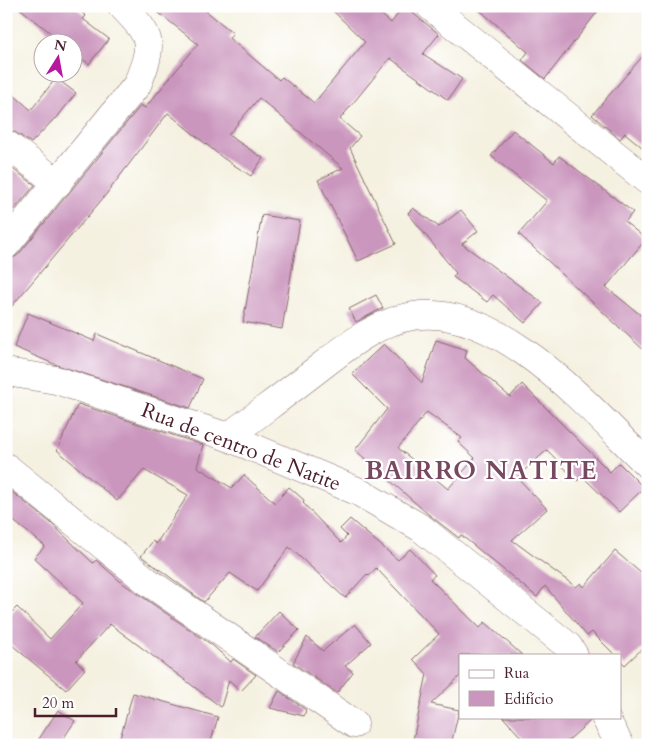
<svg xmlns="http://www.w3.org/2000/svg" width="654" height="751" font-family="Cardo,serif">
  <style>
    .building { fill: #cb96be; fill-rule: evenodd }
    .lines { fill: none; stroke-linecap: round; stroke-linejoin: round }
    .minor-casing { stroke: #86686b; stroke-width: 29 }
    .minor { stroke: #fff; stroke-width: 28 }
    .labels { text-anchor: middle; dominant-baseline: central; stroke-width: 4.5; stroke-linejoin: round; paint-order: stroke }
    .street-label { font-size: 21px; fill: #4a1f2b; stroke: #fff }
    .district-label { font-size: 26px; font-weight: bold; letter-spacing: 1px; fill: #77495e; stroke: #fff }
  </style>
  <rect width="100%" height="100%" fill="#fff"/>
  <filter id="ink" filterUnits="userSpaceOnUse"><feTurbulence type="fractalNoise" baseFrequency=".02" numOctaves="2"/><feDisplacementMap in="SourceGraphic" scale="10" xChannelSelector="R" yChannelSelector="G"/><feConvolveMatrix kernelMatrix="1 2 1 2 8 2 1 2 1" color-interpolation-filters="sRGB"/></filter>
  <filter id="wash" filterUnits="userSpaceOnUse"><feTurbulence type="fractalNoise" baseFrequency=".0096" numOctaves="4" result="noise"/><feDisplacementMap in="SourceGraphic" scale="20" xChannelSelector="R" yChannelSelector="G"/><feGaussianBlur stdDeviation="1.12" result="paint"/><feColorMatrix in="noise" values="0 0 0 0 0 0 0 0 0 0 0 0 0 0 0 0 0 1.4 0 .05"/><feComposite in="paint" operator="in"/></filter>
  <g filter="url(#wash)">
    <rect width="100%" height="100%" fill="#f5f1e1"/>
    <g id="blocks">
      <path class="building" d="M17,6h57l12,10 -3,3 26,20 -20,25 -17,-13v-9h-10z
        M150,6h50l33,27 -4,5 50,42 3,-3 32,26 51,-61 -37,-36h44l19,17 13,-17 35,28 -16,20 39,25 -14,21 -58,-42 -50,61 20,17 -10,12 46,96 -38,17 -40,-81 25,-12 -84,-70 -31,37 35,23 -12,18 -28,-18 -55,-45 -64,84 -98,116v-51l12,-7 123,-150 4,3 53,-64z
        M475,6h127l-57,73 -23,-19 6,-8z
        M648,50v102l-23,-19 -5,6 -28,-24z
        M56,78l20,15 -20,26 -1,-1 -24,25 -16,-11 -9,-3v-41l25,22z
        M513,130l41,33 5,-7 74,56 -8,10 21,17 -40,48 42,34v33l-129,-120 28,-33 -56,-45z
        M6,164l29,21 -21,25 -8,-6z
        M413,208l26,19 22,-17 17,21 -16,13 81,59 -18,20 -32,-28 -6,7 -34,-25 3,-4 -48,-60z
        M262,215l38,6 -18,108 -39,-7z
        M376,295l7,13 -27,14 -7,-13z
        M28,313l66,28 3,-7 106,45 -13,29 -136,-44 -40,-17z
        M436,340l31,10 -2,8 45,39 12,-13 88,88 9,-9 25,25 -25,24 -37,-36 -5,5 -30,-31 -30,27 30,32 -35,31 64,47 5,-4 3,4 31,-36 33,28v64l-23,22 -5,-5v-5h-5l-23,-23 -5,4 -42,-50 -8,11 -76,-62 -2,3 -31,-24 -73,-64 32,-41 -35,-35 32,-30 38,39zM427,412l35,26 -4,4 17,16 -27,31 -50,-41z
        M78,404l125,41 -6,22 35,21 12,-13 31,28 14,-16 15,13 -1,3 38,40 6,-7 -7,-7 10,-10 48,41 12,-11 25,26 -5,4 50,49 5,-6 37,33h-62v21l-29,28 28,6 -8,35h-15l-23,-5 14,-66 -14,-15 26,-25 -63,-66 -7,8 -2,-2 -22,24 -56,-51 -32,44 -27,-18 -26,29 -63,-46 12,-15 3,3 32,-49 -44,-25 -27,31 -60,-51z
        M6,487l45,36 42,40 3,-3 25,22 91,63 19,17 2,-3 23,16 -15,16 -12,-11 -8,27 -111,-83 -34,37 9,8 -19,21 -60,-50v-22l11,-11 33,32 33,-36 -49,-45 11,-12 -39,-31z
        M279,611l20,19 -21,22 -23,-15z
        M355,624l16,19 -26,23 8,6 -16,21 -44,-30 14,-26 16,14z
        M279,691l27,19 -2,6 -34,-8z
        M133,693l85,24 -8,28h-92z
        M58,710l17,11 -16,24h-24z
        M503,717h86l1,4 -27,24h-35z"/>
    </g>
  </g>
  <g filter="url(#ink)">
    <use href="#blocks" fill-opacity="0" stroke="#86686b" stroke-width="1"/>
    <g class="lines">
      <defs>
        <path id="minor" d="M430,6l218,175
          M6,144l52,39
          M6,245l131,-160c17,-42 16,-47 -15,-79
          M6,372l50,8 172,57 129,54 64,37 147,118 6,9
          M228,437c26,-20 52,-39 78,-59 32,-24 67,-56 107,-62 87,-14 179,95 235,149
          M6,467l141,114 207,143
          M605,717l15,28"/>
      </defs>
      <use href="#minor" class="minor-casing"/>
      <use href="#minor" class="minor"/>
    </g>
  </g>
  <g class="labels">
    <g class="street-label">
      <text transform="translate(241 447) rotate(21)">Rua de centro de Natite</text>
    </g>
    <g class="district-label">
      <text x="481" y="470">BAIRRO NATITE</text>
    </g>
  </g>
  <rect width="654" height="751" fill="none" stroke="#fff" stroke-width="25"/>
  <rect x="459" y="654" width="162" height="65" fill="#ffffff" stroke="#b7a5aa"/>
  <rect x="469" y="670" width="25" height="8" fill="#ffffff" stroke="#b7a5aa"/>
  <text x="504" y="678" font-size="15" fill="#4a1f2b">Rua</text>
  <rect x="469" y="691" width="25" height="15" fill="#cb96be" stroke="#b7a5aa"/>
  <text x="504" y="704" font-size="15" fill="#4a1f2b">Edifício</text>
  <g transform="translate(58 58) rotate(11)"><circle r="24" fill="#ffffff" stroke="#b7a5aa"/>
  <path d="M0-4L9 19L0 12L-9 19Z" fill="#b5179e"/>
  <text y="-8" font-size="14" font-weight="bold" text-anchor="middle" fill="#4a1f2b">N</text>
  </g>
  <path d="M35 708v8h81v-8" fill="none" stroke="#4a1f2b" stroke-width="2.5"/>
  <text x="42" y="708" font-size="15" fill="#4a1f2b" stroke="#ffffff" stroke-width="4" paint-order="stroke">20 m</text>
</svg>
